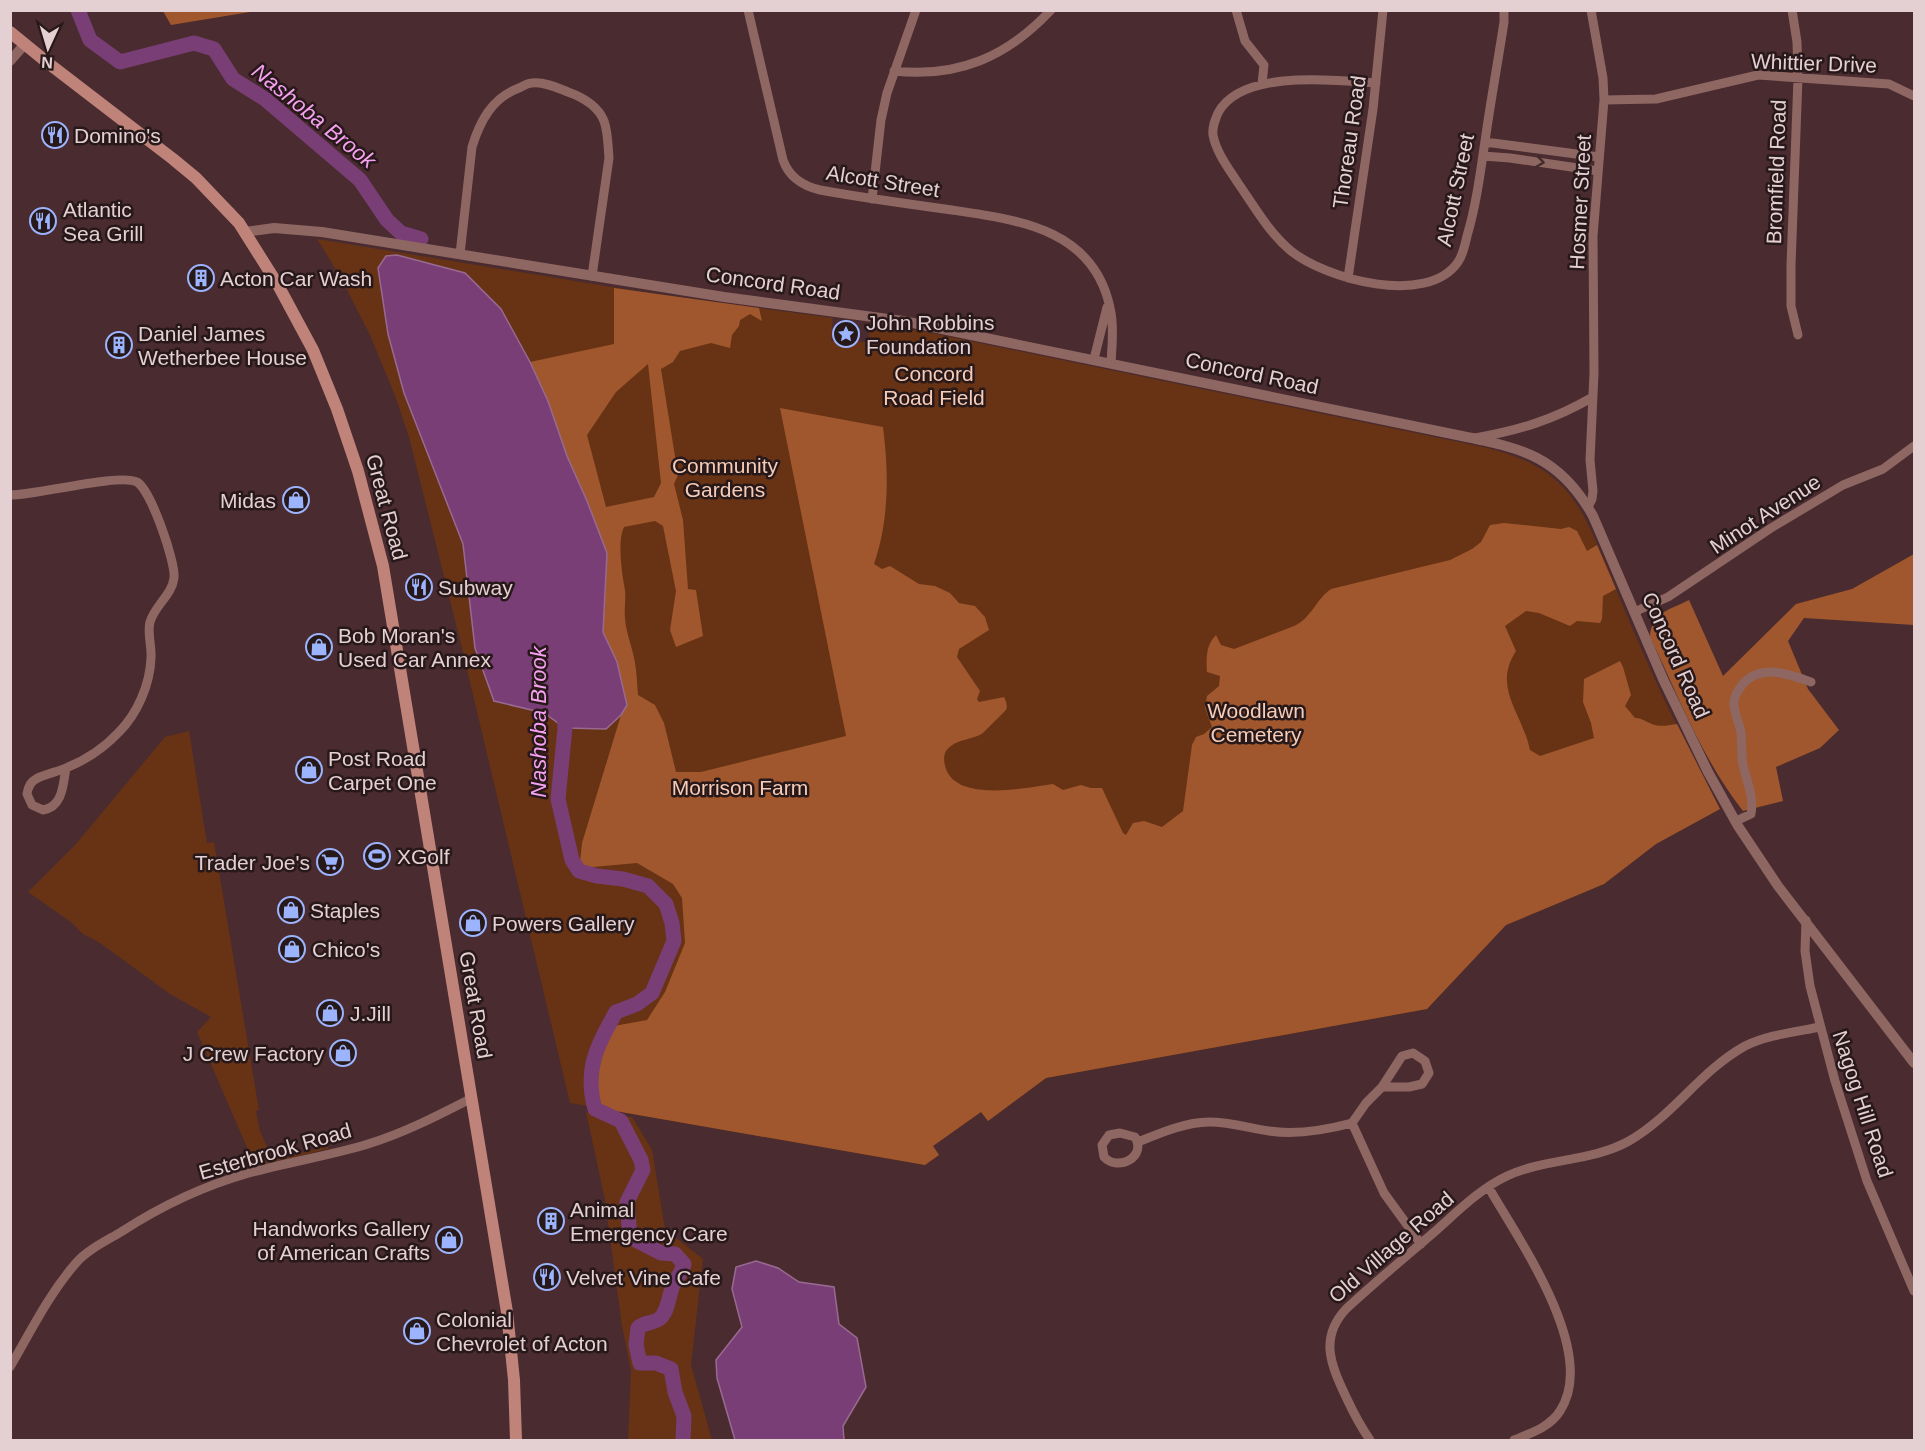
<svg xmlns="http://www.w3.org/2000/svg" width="1925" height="1451" font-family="Arial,sans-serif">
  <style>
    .green { fill: #673314; fill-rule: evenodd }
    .forest { fill: #a0572d; fill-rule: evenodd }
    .water { fill: #793e75; stroke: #996a91; stroke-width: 1.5 }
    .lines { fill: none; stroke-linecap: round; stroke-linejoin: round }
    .river { stroke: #793e75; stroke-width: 15 }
    .minor { stroke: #8e6762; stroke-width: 9 }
    .tertiary { stroke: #8e6762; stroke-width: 10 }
    .secondary { stroke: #bf837a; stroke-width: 12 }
    .oneway { stroke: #412c2c }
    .labels { text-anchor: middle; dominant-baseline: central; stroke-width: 5; stroke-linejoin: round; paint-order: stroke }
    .street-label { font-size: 21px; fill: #e4cfd2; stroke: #27181a }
    .poi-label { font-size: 21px; fill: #e4cfd2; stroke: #27181a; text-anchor: start }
    .park-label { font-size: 21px; fill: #f7ccb7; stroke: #27181a }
    .water-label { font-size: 22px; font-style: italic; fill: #f6a1f0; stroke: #27181a }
  </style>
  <rect width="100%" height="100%" fill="#4a2b30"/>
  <path class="green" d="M317,239l338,55 178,24 -2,23 37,1 2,-19 56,9 557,115c30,7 58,17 80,40 20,21 30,48 42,75 11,28 23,56 35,84 24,55 51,110 80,163l-64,35 -52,40 -98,41 -79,84 -381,69 -58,43 -7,-9 -48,34 6,9 -14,10 -355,-62 -111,-467 -50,-199 -13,-39 -26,-63 -29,-57zM397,255l68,18 36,36 29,52 35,367 -21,-15 -50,-12 -19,-53 -12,-104 -59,-151 -16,-59 -10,-66z
    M189,731l18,112 7,-1 45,268 -3,1 4,20 13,29 55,-14v3l-73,17 -58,-134 14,-15 -41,-23 -70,-51 -17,-9 -12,-12 -43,-30 48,-48 89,-107z
    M586,1112l46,5 20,33 13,79 38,30 -12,106 21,75h-84l3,-70 -9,-44 -17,-126z"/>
  <path class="forest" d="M163,11h93l-85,14z
    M614,288l145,20 3,13 -12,-7 -10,6 -1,6 -7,9 -2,13 -19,-5 -31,8 -7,11 -12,7 17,106 -4,9 9,36 5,69 8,1 7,46 -27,11 -6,-17 6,-39 -13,-65 -8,-5 -31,6c-7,15 -2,46 1,63 1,9 -1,19 0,28 1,16 8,30 10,45 2,11 2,22 3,32l17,10 9,18 12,49h25l145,-36 -66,-328 103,19c6,46 6,94 -9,137l8,5 8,-3 29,18 16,2 15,7 9,10 16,3 10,11 4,13 -30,19 -2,8 23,34 -3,8 2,3 25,-5c2,4 4,9 2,13 -2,2 -21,21 -23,23 -12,8 -27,5 -37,18 -3,5 -2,12 0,18 12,33 79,19 107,15l10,6 18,-5 10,3h11l21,45 3,2 7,-12 11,-2 18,6 21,-16 9,-66 4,-8 8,-3 8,-7 -7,-19 2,-12 12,-10 1,-10 -13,-4c-1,-14 -1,-27 9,-37l5,10 13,4 60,-23c17,-7 22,-27 37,-37l119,-29 22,-11 9,-7 9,-17 14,-2 57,6 8,-2 8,4 10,20 10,-6 19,44 -13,7 -1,23 -2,4 -23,-2 -7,5 -31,-13 -13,-2 -21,15 11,25c-24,37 6,61 14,99l10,6 54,-18 -3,-15 -8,-21 1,-23 36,-18 3,6 8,28 -6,11 10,12c8,0 12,5 20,7 7,2 14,0 22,-1l43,85 -64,35 -52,40 -98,41 -79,84 -381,69 -58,43 -7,-9 -48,34 6,9 -14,10 -327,-57c-7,-40 0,-47 16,-82l33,-6 18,-28 20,-49 -3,-45 -9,-14 -36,-21 -55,5 -2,-6 2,-19 39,-128 -4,-53 -14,-30 4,-79 -20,-52 -20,-45 -19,-55 -18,-39 84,-18zM648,364l13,119 -7,14 -48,10 -19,-72 29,-43z
    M1914,554v71l-110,-7 -16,23 20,48 31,41 -19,18 -44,19 7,34 -40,10c-41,-52 -65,-116 -93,-174 1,-25 20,-27 39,-37l34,76 73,-72 56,-15z"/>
  <path class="water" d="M397,255l68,18 36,36 29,53 18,39 19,55 20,45 20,52 -4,79 14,30 10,43 -6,10 -15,14 -41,-1 -21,-15 -50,-12 -19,-53 -12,-104 -59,-151 -16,-59 -10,-66 8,-12z
    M756,1261l22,7 21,14 35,5 5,37 18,14 9,49 -23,39 1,14h-109l-18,-62 -1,-18 26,-33 -10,-38 4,-22z"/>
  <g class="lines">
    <path class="river" d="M78,10l12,30 30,22 74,-19 20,6 19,30 32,20 95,81 27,40 14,13 20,6
      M564,709l1,19 -7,71 14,61 7,11 18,5 26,3 25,7 18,18 6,19 2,18 -22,52 -15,11 -21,8c-19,33 -32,58 -21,97l26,12 20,39 2,10 -16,32 3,35 31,16 14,1 9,10c-2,9 -7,13 -11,21 -4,10 -5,28 -14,34 -7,5 -15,3 -21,9l-2,17 4,18h16l15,6 4,23 9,24 -1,24"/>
    <path class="minor" d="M748,10l35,150c6,17 20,26 37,30 44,8 88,14 132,20 69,10 145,20 159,103 3,16 1,33 0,50
      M1236,10l9,31 19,24 -2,19
      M1792,10l5,32 1,36 -7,187v41l7,29
      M894,71c64,7 113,-14 157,-61
      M1376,83c-41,-3 -135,-14 -158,30 -3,7 -6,14 -5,22 3,17 16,34 25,48 16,23 31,50 53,68 35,28 136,56 167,11 5,-7 7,-17 9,-26 11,-37 15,-77 21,-115 5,-33 11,-66 16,-99v-12
      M1604,100l52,-1 102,-24 131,9 25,12
      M1485,142l114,15
      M1483,156l27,2 88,13
      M872,199l9,-79 6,-27 29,-83
      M460,254l12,-107c8,-26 20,-49 47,-59 4,-2 9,-5 13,-5 11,-2 26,5 36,9 14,5 30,14 36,29 4,11 4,25 5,37l-17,118
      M1348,278l25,-169 10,-99
      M1094,359l13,-52
      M1475,438c45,-8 78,-18 118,-41
      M10,495c27,0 110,-22 127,-13 14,8 39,81 37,96 -2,17 -19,27 -24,44 -3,12 2,24 1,36 -1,27 -14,56 -32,74 -15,16 -33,28 -53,36 -9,4 -21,6 -30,11 -6,3 -8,8 -9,15l5,11 11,5c20,-3 20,-26 23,-42
      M1588,507l4,-8 1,-8 -3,-31 4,-87 -1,-137 11,-136 -1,-22 -12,-68
      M1634,612l34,-15 103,-69 72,-43 40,-16 31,-23
      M1736,821l15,-7c3,-19 -4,-31 -8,-49 -2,-11 -1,-22 -2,-33 -2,-10 -8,-20 -7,-31 1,-6 5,-12 8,-16 18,-22 47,-11 69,-3
      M1806,920l-1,31 5,35 25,95 32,100 47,110
      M1352,1123l32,70 37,51
      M1120,1133l15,4c12,20 -17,35 -31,20l-2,-12 7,-10z
      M1138,1142c22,-9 48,-20 71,-20 21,0 40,6 60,9 27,4 57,-1 83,-8l14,-20 16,-16 20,-31 11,-3 12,8 4,12 -7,11 -13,3h-27
      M1489,1188c29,51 110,164 71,223 -10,16 -29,22 -46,29
      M10,1367c21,-36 39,-73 66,-104 11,-13 30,-22 45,-31 40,-26 82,-46 128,-59 39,-11 80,-17 119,-29 36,-11 71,-29 104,-46
      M1370,1440c-9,-13 -16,-26 -23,-41 -15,-32 -29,-60 -1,-90 28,-26 57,-50 86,-75 23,-20 47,-45 75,-58 39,-18 84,-14 122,-35 44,-25 71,-70 116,-95 22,-11 50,-14 75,-19"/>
    <path class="tertiary" d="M10,61l15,-17
      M245,232l29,-4 48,4 402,65 179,24 554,114c64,13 102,20 136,81l70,163 45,93 30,54 40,60 136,177"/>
    <path class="secondary" d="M10,32l38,31 125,96 23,19 43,45 39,62 35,65 24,59 21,62 25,95 124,746 7,68 2,60"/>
  </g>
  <defs><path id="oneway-chevron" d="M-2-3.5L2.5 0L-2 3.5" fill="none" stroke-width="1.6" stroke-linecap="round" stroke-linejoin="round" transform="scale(1.5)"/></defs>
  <use class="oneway" href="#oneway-chevron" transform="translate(1540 162) rotate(8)"/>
  <defs>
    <symbol id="restaurant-ring" viewBox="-11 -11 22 22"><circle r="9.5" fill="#27181a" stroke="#9cb4fd" stroke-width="1.5"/><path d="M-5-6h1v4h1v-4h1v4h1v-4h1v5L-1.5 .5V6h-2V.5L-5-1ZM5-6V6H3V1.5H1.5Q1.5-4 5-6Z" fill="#9cb4fd"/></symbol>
    <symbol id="building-ring" viewBox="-11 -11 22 22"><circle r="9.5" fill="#27181a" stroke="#9cb4fd" stroke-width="1.5"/><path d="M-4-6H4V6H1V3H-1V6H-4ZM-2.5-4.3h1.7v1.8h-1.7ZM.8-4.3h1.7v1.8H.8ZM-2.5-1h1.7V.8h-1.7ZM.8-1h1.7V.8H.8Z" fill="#9cb4fd"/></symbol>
    <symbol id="sight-ring" viewBox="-11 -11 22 22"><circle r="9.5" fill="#27181a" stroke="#9cb4fd" stroke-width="1.5"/><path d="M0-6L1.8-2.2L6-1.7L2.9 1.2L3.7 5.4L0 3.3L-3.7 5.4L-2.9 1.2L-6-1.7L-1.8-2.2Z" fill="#9cb4fd"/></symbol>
    <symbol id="shop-ring" viewBox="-11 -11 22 22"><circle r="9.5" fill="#27181a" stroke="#9cb4fd" stroke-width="1.5"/><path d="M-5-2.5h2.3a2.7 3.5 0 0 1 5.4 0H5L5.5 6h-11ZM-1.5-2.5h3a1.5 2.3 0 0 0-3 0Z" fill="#9cb4fd"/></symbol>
    <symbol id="stadium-ring" viewBox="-11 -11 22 22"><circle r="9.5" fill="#27181a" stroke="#9cb4fd" stroke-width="1.5"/><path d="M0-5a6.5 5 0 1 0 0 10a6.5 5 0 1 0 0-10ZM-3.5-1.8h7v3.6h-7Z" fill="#9cb4fd"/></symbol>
    <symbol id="supermarket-ring" viewBox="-11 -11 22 22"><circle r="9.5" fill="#27181a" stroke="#9cb4fd" stroke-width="1.5"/><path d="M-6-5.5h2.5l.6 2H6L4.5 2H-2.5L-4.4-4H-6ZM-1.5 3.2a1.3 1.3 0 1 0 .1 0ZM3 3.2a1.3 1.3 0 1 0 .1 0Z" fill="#9cb4fd"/></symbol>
  </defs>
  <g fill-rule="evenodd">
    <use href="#restaurant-ring" x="40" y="120" width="30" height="30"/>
    <use href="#restaurant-ring" x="28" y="206" width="30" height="30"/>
    <use href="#building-ring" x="186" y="263" width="30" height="30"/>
    <use href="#sight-ring" x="831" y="319" width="30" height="30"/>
    <use href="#building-ring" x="104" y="330" width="30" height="30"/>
    <use href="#shop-ring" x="281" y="485" width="30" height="30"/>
    <use href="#restaurant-ring" x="404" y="572" width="30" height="30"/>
    <use href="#shop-ring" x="304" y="632" width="30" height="30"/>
    <use href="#shop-ring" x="294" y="755" width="30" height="30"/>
    <use href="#stadium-ring" x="362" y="841" width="30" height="30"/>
    <use href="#supermarket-ring" x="315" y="847" width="30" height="30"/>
    <use href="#shop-ring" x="276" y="895" width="30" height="30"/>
    <use href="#shop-ring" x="458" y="908" width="30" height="30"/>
    <use href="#shop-ring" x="277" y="934" width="30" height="30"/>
    <use href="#shop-ring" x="315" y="998" width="30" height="30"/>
    <use href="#shop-ring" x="328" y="1038" width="30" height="30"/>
    <use href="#building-ring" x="536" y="1206" width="30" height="30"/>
    <use href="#shop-ring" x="434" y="1225" width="30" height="30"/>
    <use href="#restaurant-ring" x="532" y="1262" width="30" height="30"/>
    <use href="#shop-ring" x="402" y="1316" width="30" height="30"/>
  </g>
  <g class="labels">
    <g class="street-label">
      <text transform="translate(1814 63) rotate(2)">Whittier Drive</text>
      <text transform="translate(1349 142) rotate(-82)">Thoreau Road</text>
      <text transform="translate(1776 172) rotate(-88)">Bromfield Road</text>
      <text transform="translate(883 181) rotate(9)">Alcott Street</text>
      <text transform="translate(1455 190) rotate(-78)">Alcott Street</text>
      <text transform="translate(1580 202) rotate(-87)">Hosmer Street</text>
      <text transform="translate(773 283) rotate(8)">Concord Road</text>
      <text transform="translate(1252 373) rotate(12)">Concord Road</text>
      <text transform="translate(387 507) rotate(75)">Great Road</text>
      <text transform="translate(1765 514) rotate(-33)">Minot Avenue</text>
      <text transform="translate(1676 655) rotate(66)">Concord Road</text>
      <text transform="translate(476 1005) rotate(80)">Great Road</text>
      <text transform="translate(1863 1104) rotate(72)">Nagog Hill Road</text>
      <text transform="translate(275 1151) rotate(-16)">Esterbrook Road</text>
      <text transform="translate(1391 1247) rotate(-41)">Old Village Road</text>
    </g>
    <g class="poi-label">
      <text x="74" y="135">Domino's</text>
      <text x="63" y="209">Atlantic<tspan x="63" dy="24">Sea Grill</tspan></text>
      <text x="220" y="278">Acton Car Wash</text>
      <text x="866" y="322">John Robbins<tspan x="866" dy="24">Foundation</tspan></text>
      <text x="138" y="333">Daniel James<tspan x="138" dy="24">Wetherbee House</tspan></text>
      <text x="276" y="500" text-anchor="end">Midas</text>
      <text x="438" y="587">Subway</text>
      <text x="338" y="635">Bob Moran's<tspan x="338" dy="24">Used Car Annex</tspan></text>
      <text x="328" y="758">Post Road<tspan x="328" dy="24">Carpet One</tspan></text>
      <text x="397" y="856">XGolf</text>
      <text x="310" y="862" text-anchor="end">Trader Joe's</text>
      <text x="310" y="910">Staples</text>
      <text x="492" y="923">Powers Gallery</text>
      <text x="312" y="949">Chico's</text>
      <text x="350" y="1013">J.Jill</text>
      <text x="324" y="1053" text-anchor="end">J Crew Factory</text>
      <text x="570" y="1209">Animal<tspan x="570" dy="24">Emergency Care</tspan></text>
      <text x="430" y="1228" text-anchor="end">Handworks Gallery<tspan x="430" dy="24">of American Crafts</tspan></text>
      <text x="566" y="1277">Velvet Vine Cafe</text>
      <text x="436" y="1319">Colonial<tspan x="436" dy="24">Chevrolet of Acton</tspan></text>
    </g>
    <g class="park-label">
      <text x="934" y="373">Concord<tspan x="934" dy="24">Road Field</tspan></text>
      <text x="725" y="465">Community<tspan x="725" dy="24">Gardens</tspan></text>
      <text x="1256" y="710">Woodlawn<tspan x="1256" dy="24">Cemetery</tspan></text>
      <text x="740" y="787">Morrison Farm</text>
    </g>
    <g class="water-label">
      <text transform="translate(314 116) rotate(39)">Nashoba Brook</text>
      <text transform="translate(538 722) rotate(-90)">Nashoba Brook</text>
    </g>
  </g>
  <rect width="1925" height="1451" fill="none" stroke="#e4cfd2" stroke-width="24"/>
  <g transform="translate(48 48) rotate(184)" stroke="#27181a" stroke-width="4.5" paint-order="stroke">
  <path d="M0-4.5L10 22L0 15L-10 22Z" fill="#e4cfd2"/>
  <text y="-9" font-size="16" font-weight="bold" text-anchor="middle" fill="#e4cfd2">N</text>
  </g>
</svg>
